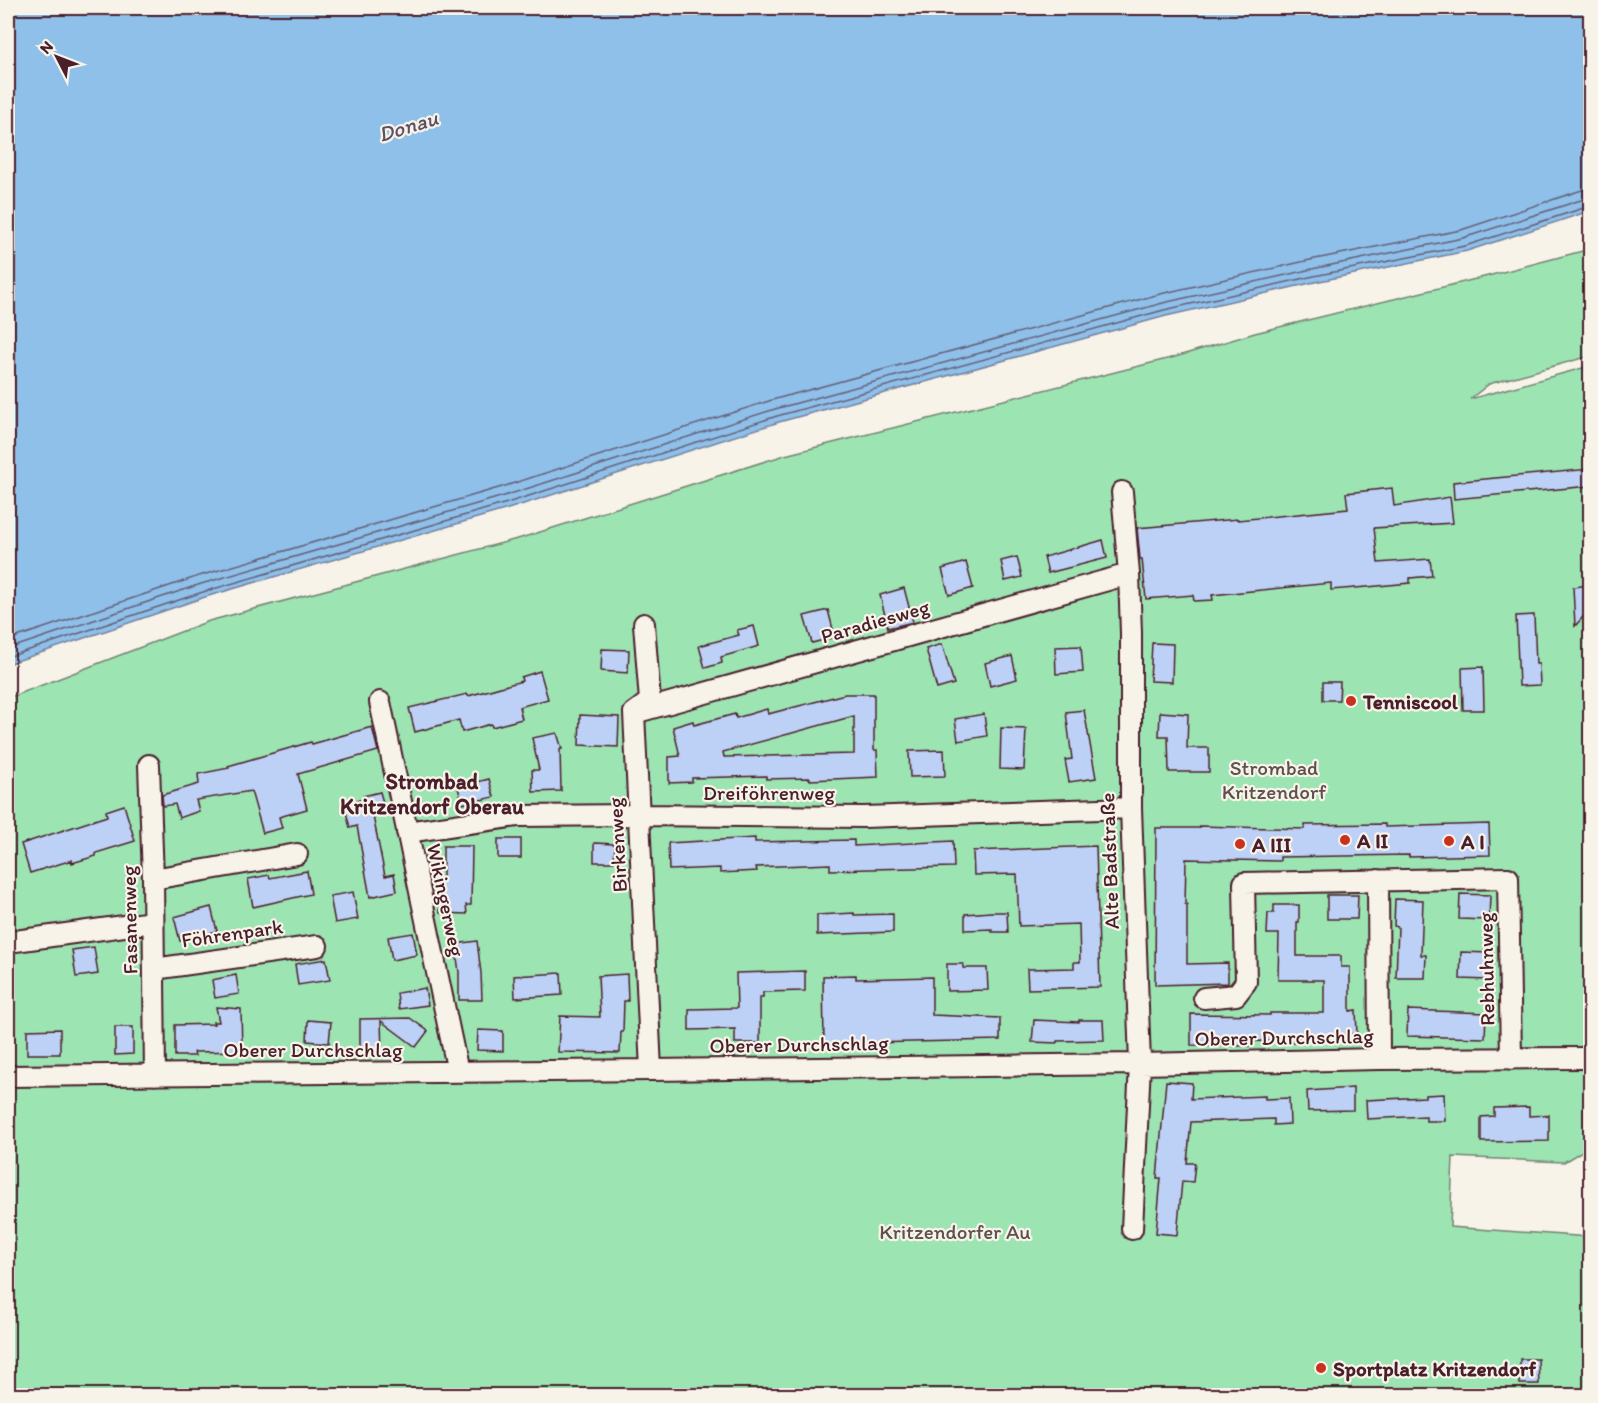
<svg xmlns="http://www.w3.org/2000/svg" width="1598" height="1403" font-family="Itim,sans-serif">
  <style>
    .green { fill: #9ce5b3; stroke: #73826f; stroke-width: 1.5 }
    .water { fill: #8ec0ea; stroke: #73809e; stroke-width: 1.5 }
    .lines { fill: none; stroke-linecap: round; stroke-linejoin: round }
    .shore { stroke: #655f77; stroke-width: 1.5 }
    .building { fill: #bdd1f6; stroke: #4a1f2b; stroke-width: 1.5; fill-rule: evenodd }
    .minor-casing { stroke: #4a1f2b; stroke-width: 24 }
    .minor { stroke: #f7f3e8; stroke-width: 20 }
    .poi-dot { fill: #c8321e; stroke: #f7f3e8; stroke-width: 2 }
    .labels { text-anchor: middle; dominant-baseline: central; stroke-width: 4.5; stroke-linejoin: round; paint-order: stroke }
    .street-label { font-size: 21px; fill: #4a1f2b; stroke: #f7f3e8 }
    .poi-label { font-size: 21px; font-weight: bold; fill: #4a1f2b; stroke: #f7f3e8; text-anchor: start }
    .park-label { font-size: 21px; fill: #5e504d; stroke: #f7f3e8 }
    .water-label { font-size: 22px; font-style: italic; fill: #5e4f64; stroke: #f7f3e8 }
    .neighbourhood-label { font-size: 22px; font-weight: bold; fill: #4a1f2b; stroke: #f7f3e8 }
  </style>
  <rect width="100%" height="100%" fill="#f7f3e8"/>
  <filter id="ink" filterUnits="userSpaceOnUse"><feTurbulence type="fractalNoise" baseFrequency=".0167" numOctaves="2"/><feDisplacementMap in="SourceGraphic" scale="12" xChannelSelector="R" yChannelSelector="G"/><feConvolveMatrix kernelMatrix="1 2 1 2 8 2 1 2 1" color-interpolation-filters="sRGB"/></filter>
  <g filter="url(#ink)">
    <path class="green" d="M1590,249v107l-101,28 -19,15 120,-33v779l-1,2 -25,15 -111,-5 -3,70 140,10v158l-1582,1v-698l201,-77 312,-83 264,-83 390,-98 80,-24 229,-56z"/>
    <path class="water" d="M8,8h1582v203l-123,40 -152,31 -149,34 -387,106 -271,87 -303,88 -197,67z"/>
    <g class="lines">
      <path class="shore" d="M8,640l191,-64 303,-89 270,-87 388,-106 150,-34 151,-30 121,-40 8,-1
        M8,649l193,-65 303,-88 271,-87 388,-106 149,-34 151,-31 121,-39 6,-1
        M8,657l195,-65 304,-89 270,-87 387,-106 150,-34 151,-30 125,-40"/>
    </g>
    <path class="building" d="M1590,469v17l-136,13 -1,-17z
      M1392,488l2,18 56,-9 3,26 -79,5 4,35 52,-4 2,17 -22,2v5l-43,4 -36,3v-7l-119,12 1,5 -19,1 -1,-6 -47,4 -4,-40h-2l-3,-31 101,-9v1l110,-11 -2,-16z
      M1103,540l4,18 -59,15 -4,-16z
      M1017,557l5,20 -17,4 -4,-20z
      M966,562l7,26 -24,7 -7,-26z
      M1590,585v24l-15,17 -2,-39z
      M904,588l9,34 -25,6 -8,-33z
      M828,610l7,27 -23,6 -8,-27z
      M1534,615l2,49h3l1,21 -21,1 -3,-70z
      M754,626l5,20 -38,11 1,6 -17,5 -6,-22 40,-11 -2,-5z
      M1152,643l21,1 -1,38 -22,-1z
      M942,644l12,40 -17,5 -11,-40z
      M1081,646l2,26 -27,2 -1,-27z
      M602,649l27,1 -1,23 -27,-2z
      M1012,656l5,23 -27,7 -5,-23z
      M1483,667l1,43h-21l-1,-42z
      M540,671l8,28 -29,8 3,12 -30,8 -1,-3 -29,8 -3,-12 -44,12 -6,-24 58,-14 1,2 54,-15 -1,-4z
      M1323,682h17l-1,18h-16z
      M845,694h29v56h3l1,27 -68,3v-2l-44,1v-3l-74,2v4l-23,1v-26l11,-1 -7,-29 20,-6 1,4 41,-11 1,4 31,-9 1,5zM854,716v38l-130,3 -1,-5z
      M1084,710l12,68 -27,4 -4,-22 7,-1 -6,-47z
      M1160,712l28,2 -1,34h22v24h-40l-1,-36h-9z
      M984,714l3,22 -29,5 -3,-22z
      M580,715l39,2 -1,30 -39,-2z
      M372,727l6,24 -80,23 9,35 -28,8 3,11 -19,5 -12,-42 -55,9 3,11 -20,7 -4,-14 -12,2 -1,-11 37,-11 -1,-10 31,-6 -1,-2 31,-9 52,-15 1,2z
      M1001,728l25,1 -2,41 -24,-1z
      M557,733l5,16h-2l1,42 -28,1 -1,-22h7l-7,-32z
      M944,750l1,26 -35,1 -1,-26z
      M489,779l5,18 -32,7 -4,-17z
      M380,792l6,21 -13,3 12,60 9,-2 3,17 -27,6 -13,-71 -7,2 -6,-24 20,-5 -1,-3z
      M124,805l11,36 -39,12v3l-24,7v-3l-42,13 -9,-29 86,-28 -1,-5z
      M1385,824v3l104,-3 1,31 -81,2v-2l-129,2v4l-94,-2 -1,45h2v60l41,-1v20l-73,2 1,-157h44v-2l105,3v-4z
      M755,838v4l99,-2v6l99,-5 1,26 -124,3v-6l-74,3 1,4 -37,2v-5l-51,2 -1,-27z
      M498,839h23v19h-23z
      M594,843l21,1 -1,18h-20z
      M443,846h29l-1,59h-5l1,9 -27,-1v-33h3z
      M1096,846l4,141 -72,2 -1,-20 47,-1v-6h6l-1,-38 -60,2 -2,-52 -43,1 -1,-24z
      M307,871l4,23 -58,13 -5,-28 21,-4 1,3z
      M353,892l5,27 -23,4 -5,-27z
      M1460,894l30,1 -1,25 -30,-1z
      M1327,895h31l-1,24h-30z
      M1395,899l28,1 -2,55h5l-1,23h-29l2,-51 -4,-1z
      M1274,905h25v17h-2v34h44v11h9v44l6,-1 1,24 -58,3v5l-50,-1v5l-58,-1v-31l79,1v-2h54v-33h-46l1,-46h-12l1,-21h6z
      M211,907l6,24 -37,10 -6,-24z
      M991,912h16l1,20h-16v-3l-27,1v-16z
      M854,913v2l39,-1v18l-76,3v-20z
      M413,933l4,22 -25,5 -4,-23z
      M477,941l4,32 1,27h-23v-28l-4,-28z
      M94,947l4,27 -22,3 -4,-27z
      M1461,952l29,1 -1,27 -29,-1z
      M326,959l4,21 -32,5 -3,-21z
      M947,964h16v4h24l1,22 -41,1z
      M805,971v20l-42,1v5h-3v46h-25v-14l-46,1v-21l48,-1 -1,-35z
      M561,973l1,22 -47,3 -1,-22z
      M627,974l1,27h-4l-1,31h-2l-1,21 -62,-1 2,-36 40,1 -2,-41z
      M236,975l3,19 -24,4 -3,-18z
      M856,975v4l76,-2v38l68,3v22l-176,4 -1,-68z
      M425,988l3,17 -29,4 -2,-16z
      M216,1007l25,2 1,42 -48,1 1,4h-20v-31l39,-1 -1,-2h6z
      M1408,1010l78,3 -1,25 -78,-2z
      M410,1018l18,13 -12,16 -35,-26 1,30h-22v-32z
      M308,1020l23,2 -2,21 -22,-2z
      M1034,1020l45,2v-2h24l1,20 -47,1v2l-25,-1z
      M115,1027h18v27l-18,1z
      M60,1029v25h-33v-24z
      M478,1030l25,1v20l-26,-1z
      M1166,1081l26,2 -1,16 74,-3v3l24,-1 1,26 -16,1v-6l-83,3 -4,41h8l-2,19 -11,-1 -5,54 -21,-2 5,-55h-4z
      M1353,1088v22l-45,1 -1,-20z
      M1444,1094l1,27h-19v-5l-59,3 -1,-19 59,-3v-2z
      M1529,1107v9l20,-1v26l-68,1v-25l13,-1v-8z
      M1520,1359h18l1,25h-19z"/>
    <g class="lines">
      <defs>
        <path id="minor" d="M1122,492l7,82 2,59v175l9,256 -8,165
          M644,624l6,77 -16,12 17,357
          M380,702l78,370
          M634,713l495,-139
          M149,765l4,114 2,196
          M407,832l110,-16 122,-1 225,2 267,-9
          M153,879l144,-25
          M1378,880l1,179
          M8,942l145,-20
          M154,969l163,-23
          M1204,998l32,-3 10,-13 -2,-99 264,-5 3,181
          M8,1076l643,-6 489,-6 239,-5 211,-1"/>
      </defs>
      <use href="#minor" class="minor-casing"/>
      <use href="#minor" class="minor"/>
    </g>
  </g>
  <g class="poi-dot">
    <circle cx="1351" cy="701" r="6"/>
    <circle cx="1345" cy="840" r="6"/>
    <circle cx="1449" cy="841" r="6"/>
    <circle cx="1240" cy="844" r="6"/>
    <circle cx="1321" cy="1368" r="6"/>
  </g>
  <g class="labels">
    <g class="street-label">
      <text transform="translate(875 621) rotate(-16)">Paradiesweg</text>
      <text x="769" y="792">Dreiföhrenweg</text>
      <text transform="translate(617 845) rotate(-93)">Birkenweg</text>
      <text transform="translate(1109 861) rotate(-92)">Alte Badstraße</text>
      <text transform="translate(446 900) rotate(78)">Wikingerweg</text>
      <text transform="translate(129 920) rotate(-91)">Fasanenweg</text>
      <text transform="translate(232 933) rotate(-8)">Föhrenpark</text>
      <text transform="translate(1486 969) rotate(-91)">Rebhuhnweg</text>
      <text transform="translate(1284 1037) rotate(-1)">Oberer Durchschlag</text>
      <text transform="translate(799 1044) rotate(-1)">Oberer Durchschlag</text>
      <text x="313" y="1049">Oberer Durchschlag</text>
    </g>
    <g class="poi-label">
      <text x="1363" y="701">Tenniscool</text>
      <text x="1357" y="840">A II</text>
      <text x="1461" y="841">A I</text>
      <text x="1252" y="844">A III</text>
      <text x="1333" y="1368">Sportplatz Kritzendorf</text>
    </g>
    <g class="park-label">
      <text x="1274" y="767">Strombad<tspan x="1274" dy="24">Kritzendorf</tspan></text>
      <text x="955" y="1231">Kritzendorfer Au</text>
    </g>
    <g class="water-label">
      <text transform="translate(408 126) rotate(-17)">Donau</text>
    </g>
    <g class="neighbourhood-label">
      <text x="432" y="781">Strombad<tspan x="432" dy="25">Kritzendorf Oberau</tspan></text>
    </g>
  </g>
  <rect width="1598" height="1403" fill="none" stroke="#f7f3e8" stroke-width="30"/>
  <rect x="15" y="15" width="1568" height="1373" fill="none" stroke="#4a1f2b" stroke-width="2" filter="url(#ink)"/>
  <g transform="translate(57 57) rotate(312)" stroke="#f7f3e8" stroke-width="4.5" paint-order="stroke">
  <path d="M0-4.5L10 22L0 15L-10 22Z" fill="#4a1f2b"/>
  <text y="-9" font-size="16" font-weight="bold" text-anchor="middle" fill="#4a1f2b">N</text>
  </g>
</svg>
